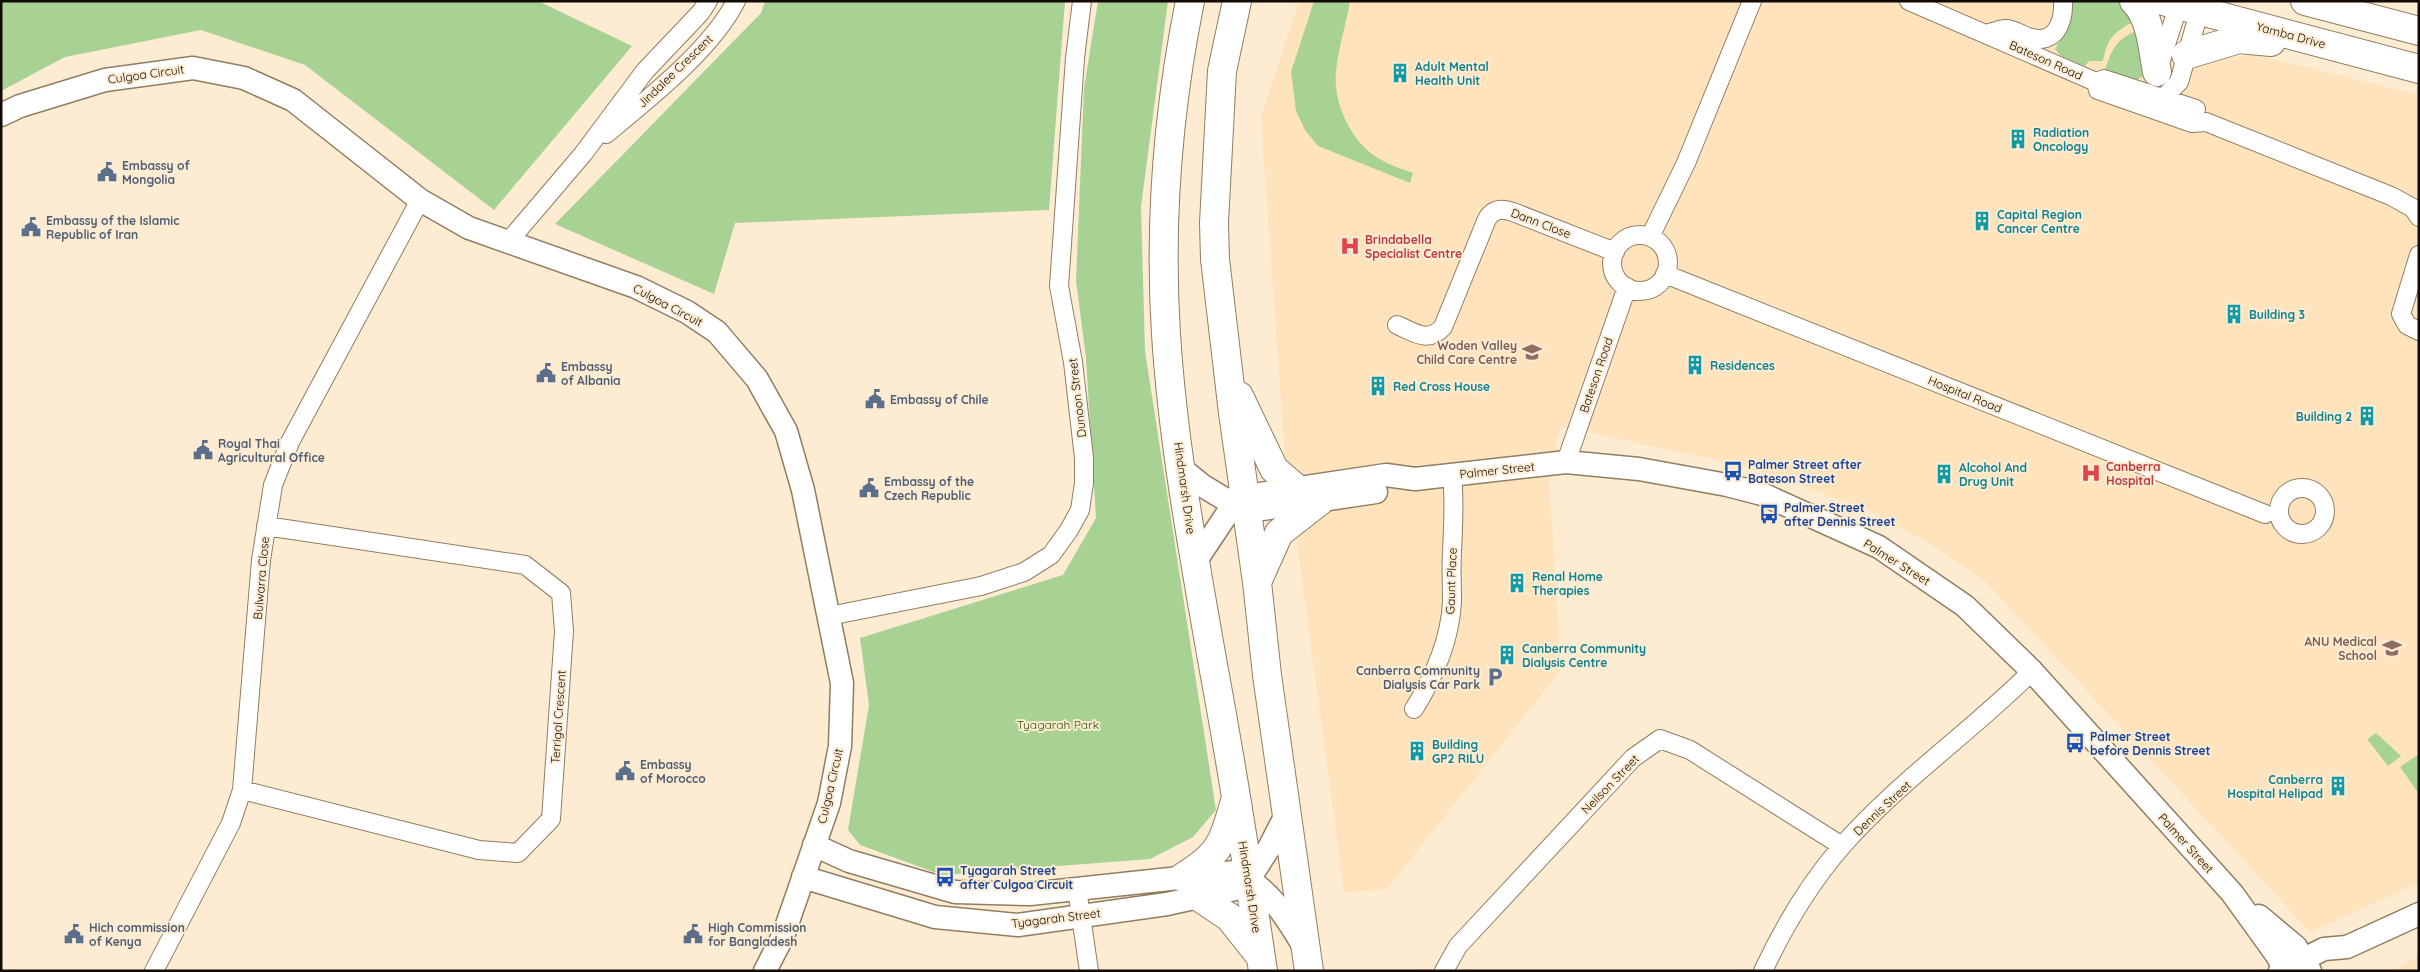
<svg xmlns="http://www.w3.org/2000/svg" width="2420" height="972" font-family="Quicksand,sans-serif">
  <style>
    .built { fill: #fee3bd }
    .green { fill: #a8d293 }
    .lines { fill: none; stroke-linecap: round; stroke-linejoin: round }
    .minor-casing { stroke: #917d61; stroke-width: 20 }
    .tertiary-casing { stroke: #917d61; stroke-width: 25 }
    .primary-casing { stroke: #917d61; stroke-width: 30 }
    .minor { stroke: #fff; stroke-width: 18 }
    .tertiary { stroke: #fff; stroke-width: 22 }
    .primary { stroke: #fff; stroke-width: 28 }
    .labels { text-anchor: middle; dominant-baseline: central; stroke-width: 4; stroke-linejoin: round; paint-order: stroke }
    .street-label { font-size: 12px; fill: #120a02; stroke: #fdebd2 }
    .culture-label { font-size: 12px; font-weight: bold; fill: #0d838f; stroke: #fdebd2; text-anchor: start }
    .service-label { font-size: 12px; font-weight: bold; fill: #4e5e75; stroke: #fdebd2; text-anchor: start }
    .health-label { font-size: 12px; font-weight: bold; fill: #be3a42; stroke: #fdebd2; text-anchor: start }
    .education-label { font-size: 12px; font-weight: bold; fill: #785e54; stroke: #fdebd2; text-anchor: end }
    .transit-label { font-size: 12px; font-weight: bold; fill: #164399; stroke: #fdebd2; text-anchor: start }
    .park-label { font-size: 12px; fill: #285700; stroke: #fdebd2 }
  </style>
  <rect width="100%" height="100%" fill="#fdebd2"/>
  <path class="built" d="M1299,1h796l30,9 14,31 47,14 21,5 49,-5 163,40v788l-109,49 -325,-351 -58,-39 -68,-36 -116,-40 -183,-40 -11,54 12,190 -175,220 -42,2 -60,-446 -23,-328z
    M2419,957v14h-30z"/>
  <path class="green" d="M1,1h537l94,45 -138,164 -189,-145 -104,-35 -136,27 -64,34z
    M765,1h300l-16,209 -314,13 -21,71 -159,-70 206,-211z
    M1098,1h70l-27,206 4,144 71,459 -23,27 -43,22 -208,16 -82,-30 -12,-15 21,-125 -9,-67 203,-63 33,-57 -10,-160 -10,-77 8,-193z
    M1314,1h36c-4,24 -12,48 -14,71 -3,29 13,64 36,82 12,9 27,14 41,19l-3,10 -92,-37 -13,-16 -9,-19 -5,-39z
    M2069,1h50l6,3 14,15c-23,12 -31,16 -36,42h-14l-4,5 -24,-10 -6,-7 14,-25z
    M2142,29l4,45 -11,7 -27,-7 -3,-4c8,-24 12,-32 37,-41z
    M2376,733l25,23 -13,10 -21,-27z
    M2419,754v40l-19,-27z"/>
  <g class="lines">
    <defs>
      <path id="minor" d="M1909,1l187,81 8,-3 92,30
        M1987,34c6,-2 13,-5 19,-5 7,0 16,6 22,8 27,9 36,-14 35,-36
        M2159,66l21,-65
        M2096,82l2,8 94,33 14,-1 185,74 22,12 6,9
        M2154,103l9,-5 16,-16 23,-80
        M606,134c41,-34 106,-85 130,-133
        M1612 263a28 28 0 1 1 56 0a28 28 0 1 1-56 0Z
        M1650,237l36,-74 66,-162
        M508,242l75,-88 62,-83 56,-59 7,-11
        M2419,255l-18,59 6,11 12,6
        M1665,274l600,240
        M1397,325c17,7 31,19 46,2l44,-108c6,-10 15,-11 26,-7l102,40
        M1566,462l61,-175
        M2279 511a23 23 0 1 1 46 0a23 23 0 1 1-46 0Z
        M829,616l152,-30 43,-14 27,-17 18,-25 11,-20 4,-27v-25l-11,-96 -14,-76 16,-228 7,-57
        M1414,709c20,-32 36,-69 38,-107 0,-17 -1,-34 0,-50 1,-26 3,-51 0,-77
        M242,790l237,60 39,3 33,-34 13,-188 -3,-38 -36,-28 -259,-39
        M1077,889l12,82
        M154,971l77,-148 11,-33 19,-230 12,-75 17,-43 130,-242
        M1444,971l14,-25 175,-188 27,-19 30,11 152,96
        M1763,971c21,-45 47,-88 79,-125 57,-65 129,-114 190,-175"/>
      <path id="tertiary" d="M1,115l19,-9 85,-26 88,-12 51,10 49,22 127,100 49,28 167,59 51,25 30,20 40,47 29,52 17,59 39,193 -2,63 -11,57 -46,133 -18,35
        M1182,469l21,17 20,12 39,11 114,-17
        M1195,562l32,-48 33,-20 126,-19 29,4 151,-17 73,7 88,16 35,9 117,53 86,59 67,65 200,222 44,61 10,17
        M814,845l35,16 106,31 75,2 205,-22c34,16 49,42 68,73
        M803,877l132,40 83,8 149,-21 68,-15 14,-10 20,-31 19,-37
        M2259,916l37,31 14,24
        M2280,971l44,-22 23,-2 72,-33"/>
      <path id="primary" d="M1190,1c-22,109 -31,222 -24,333 7,111 28,222 47,331 19,102 35,204 50,306
        M1237,1l-15,70 -8,152 1,36 18,154 24,169 10,93 42,296
        M2134,1c17,16 19,50 23,71
        M2163,1l256,68
        M2305,1l114,30
        M2186,55l53,-16 32,3
        M1239,396l35,73 22,19
        M1257,582l22,-49 41,-32
        M1183,877c38,-23 40,-35 52,-76
        M1199,897l30,20 31,39"/>
    </defs>
    <use href="#minor" class="minor-casing"/>
    <use href="#tertiary" class="tertiary-casing"/>
    <use href="#primary" class="primary-casing"/>
    <use href="#minor" class="minor"/>
    <use href="#tertiary" class="tertiary"/>
    <use href="#primary" class="primary"/>
  </g>
  <defs>
    <symbol id="building-bare" viewBox="-9 -9 18 18"><path d="M-4-6H4V6H1V3H-1V6H-4ZM-2.5-4.3h1.7v1.8h-1.7ZM.8-4.3h1.7v1.8H.8ZM-2.5-1h1.7V.8h-1.7ZM.8-1h1.7V.8H.8Z" fill="#0f9aa8" stroke="#fdebd2" stroke-width="2.5" paint-order="stroke"/></symbol>
    <symbol id="civic-bare" viewBox="-9 -9 18 18"><path d="M-.6-6.5H3V-4.5H.6V-3L4-1V1h2V6H-6V1h2V-1L-.6-3ZM-1.2 2.5V6h2.4V2.5Z" fill="#5c6f8a" stroke="#fdebd2" stroke-width="2.5" paint-order="stroke"/></symbol>
    <symbol id="hospital-bare" viewBox="-9 -9 18 18"><path d="M-5-5h3v3.5h4V-5h3V5h-3V1.5h-4V5h-3Z" fill="#e0444e" stroke="#fdebd2" stroke-width="2.5" paint-order="stroke"/></symbol>
    <symbol id="school-bare" viewBox="-9 -9 18 18"><path d="M0-5L7-2L0 1L-7-2ZM-4 1L0 2.5L4 1V4Q0 6-4 4Z" fill="#8d6e63" stroke="#fdebd2" stroke-width="2.5" paint-order="stroke"/></symbol>
    <symbol id="bus-bare" viewBox="-9 -9 18 18"><path d="M-5-6H5V4H4V6H2V4H-2V6H-4V4H-5ZM-3.5-4V0h7V-4ZM-3.5 1.2v1.5H-2V1.2ZM2 1.2v1.5H3.5V1.2Z" fill="#1a4fb4" stroke="#fdebd2" stroke-width="2.5" paint-order="stroke"/></symbol>
    <symbol id="university-bare" viewBox="-9 -9 18 18"><path d="M0-5L7-2L0 1L-7-2ZM-4 1L0 2.5L4 1V4Q0 6-4 4Z" fill="#8d6e63" stroke="#fdebd2" stroke-width="2.5" paint-order="stroke"/></symbol>
    <symbol id="parking-bare" viewBox="-9 -9 18 18"><path d="M-3.5-5.5H1a3.5 3.5 0 0 1 0 7H-1V5.5H-3.5ZM-1-3.4V-.6H.8a1.4 1.4 0 0 0 0-2.8Z" fill="#5c6f8a" stroke="#fdebd2" stroke-width="2.5" paint-order="stroke"/></symbol>
  </defs>
  <g fill-rule="evenodd">
    <use href="#building-bare" x="1386" y="59" width="28" height="28"/>
    <use href="#building-bare" x="2004" y="125" width="28" height="28"/>
    <use href="#civic-bare" x="93" y="158" width="28" height="28"/>
    <use href="#building-bare" x="1968" y="207" width="28" height="28"/>
    <use href="#civic-bare" x="17" y="213" width="28" height="28"/>
    <use href="#hospital-bare" x="1336" y="232" width="28" height="28"/>
    <use href="#building-bare" x="2220" y="300" width="28" height="28"/>
    <use href="#school-bare" x="1518" y="338" width="28" height="28"/>
    <use href="#building-bare" x="1681" y="351" width="28" height="28"/>
    <use href="#civic-bare" x="532" y="359" width="28" height="28"/>
    <use href="#building-bare" x="1364" y="372" width="28" height="28"/>
    <use href="#civic-bare" x="861" y="385" width="28" height="28"/>
    <use href="#building-bare" x="2353" y="402" width="28" height="28"/>
    <use href="#civic-bare" x="189" y="436" width="28" height="28"/>
    <use href="#bus-bare" x="1719" y="457" width="28" height="28"/>
    <use href="#hospital-bare" x="2077" y="459" width="28" height="28"/>
    <use href="#building-bare" x="1930" y="460" width="28" height="28"/>
    <use href="#civic-bare" x="855" y="474" width="28" height="28"/>
    <use href="#bus-bare" x="1755" y="500" width="28" height="28"/>
    <use href="#building-bare" x="1503" y="569" width="28" height="28"/>
    <use href="#university-bare" x="2378" y="634" width="28" height="28"/>
    <use href="#building-bare" x="1493" y="641" width="28" height="28"/>
    <use href="#parking-bare" x="1481" y="663" width="28" height="28"/>
    <use href="#bus-bare" x="2061" y="729" width="28" height="28"/>
    <use href="#building-bare" x="1403" y="737" width="28" height="28"/>
    <use href="#civic-bare" x="611" y="757" width="28" height="28"/>
    <use href="#building-bare" x="2324" y="772" width="28" height="28"/>
    <use href="#bus-bare" x="931" y="863" width="28" height="28"/>
    <use href="#civic-bare" x="60" y="920" width="28" height="28"/>
    <use href="#civic-bare" x="679" y="920" width="28" height="28"/>
  </g>
  <g class="labels">
    <g class="street-label">
      <text transform="translate(2291 35) rotate(15)">Yamba Drive</text>
      <text transform="translate(2046 60) rotate(24)">Bateson Road</text>
      <text transform="translate(675 71) rotate(-44)">Jindalee Crescent</text>
      <text transform="translate(146 74) rotate(-8)">Culgoa Circuit</text>
      <text transform="translate(1541 223) rotate(21)">Dann Close</text>
      <text transform="translate(668 305) rotate(28)">Culgoa Circuit</text>
      <text transform="translate(1596 375) rotate(-71)">Bateson Road</text>
      <text transform="translate(1965 394) rotate(22)">Hospital Road</text>
      <text transform="translate(1077 398) rotate(-97)">Dunoon Street</text>
      <text transform="translate(1497 470) rotate(-6)">Palmer Street</text>
      <text transform="translate(1185 488) rotate(82)">Hindmarsh Drive</text>
      <text transform="translate(1897 562) rotate(32)">Palmer Street</text>
      <text transform="translate(261 578) rotate(-85)">Bulwarra Close</text>
      <text transform="translate(1451 581) rotate(-88)">Gaunt Place</text>
      <text transform="translate(558 717) rotate(-86)">Terrigal Crescent</text>
      <text transform="translate(1610 784) rotate(-46)">Neilson Street</text>
      <text transform="translate(830 786) rotate(-77)">Culgoa Circuit</text>
      <text transform="translate(1882 808) rotate(-43)">Dennis Street</text>
      <text transform="translate(2186 843) rotate(48)">Palmer Street</text>
      <text transform="translate(1250 887) rotate(81)">Hindmarsh Drive</text>
      <text transform="translate(1056 918) rotate(-7)">Tyagarah Street</text>
    </g>
    <g class="culture-label">
      <text x="1415" y="66">Adult Mental<tspan x="1415" dy="14">Health Unit</tspan></text>
      <text x="2033" y="132">Radiation<tspan x="2033" dy="14">Oncology</tspan></text>
      <text x="1997" y="214">Capital Region<tspan x="1997" dy="14">Cancer Centre</tspan></text>
      <text x="2249" y="314">Building 3</text>
      <text x="1710" y="365">Residences</text>
      <text x="1393" y="386">Red Cross House</text>
      <text x="2352" y="416" text-anchor="end">Building 2</text>
      <text x="1959" y="467">Alcohol And<tspan x="1959" dy="14">Drug Unit</tspan></text>
      <text x="1532" y="576">Renal Home<tspan x="1532" dy="14">Therapies</tspan></text>
      <text x="1522" y="648">Canberra Community<tspan x="1522" dy="14">Dialysis Centre</tspan></text>
      <text x="1432" y="744">Building<tspan x="1432" dy="14">GP2 RILU</tspan></text>
      <text x="2323" y="779" text-anchor="end">Canberra<tspan x="2323" dy="14">Hospital Helipad</tspan></text>
    </g>
    <g class="service-label">
      <text x="122" y="165">Embassy of<tspan x="122" dy="14">Mongolia</tspan></text>
      <text x="46" y="220">Embassy of the Islamic<tspan x="46" dy="14">Republic of Iran</tspan></text>
      <text x="561" y="366">Embassy<tspan x="561" dy="14">of Albania</tspan></text>
      <text x="890" y="399">Embassy of Chile</text>
      <text x="218" y="443">Royal Thai<tspan x="218" dy="14">Agricultural Office</tspan></text>
      <text x="884" y="481">Embassy of the<tspan x="884" dy="14">Czech Republic</tspan></text>
      <text x="1480" y="670" text-anchor="end">Canberra Community<tspan x="1480" dy="14">Dialysis Car Park</tspan></text>
      <text x="640" y="764">Embassy<tspan x="640" dy="14">of Morocco</tspan></text>
      <text x="89" y="927">Hich commission<tspan x="89" dy="14">of Kenya</tspan></text>
      <text x="708" y="927">High Commission<tspan x="708" dy="14">for Bangladesh</tspan></text>
    </g>
    <g class="health-label">
      <text x="1365" y="239">Brindabella<tspan x="1365" dy="14">Specialist Centre</tspan></text>
      <text x="2106" y="466">Canberra<tspan x="2106" dy="14">Hospital</tspan></text>
    </g>
    <g class="education-label">
      <text x="1517" y="345">Woden Valley<tspan x="1517" dy="14">Child Care Centre</tspan></text>
      <text x="2377" y="641">ANU Medical<tspan x="2377" dy="14">School</tspan></text>
    </g>
    <g class="transit-label">
      <text x="1748" y="464">Palmer Street after<tspan x="1748" dy="14">Bateson Street</tspan></text>
      <text x="1784" y="507">Palmer Street<tspan x="1784" dy="14">after Dennis Street</tspan></text>
      <text x="2090" y="736">Palmer Street<tspan x="2090" dy="14">before Dennis Street</tspan></text>
      <text x="960" y="870">Tyagarah Street<tspan x="960" dy="14">after Culgoa Circuit</tspan></text>
    </g>
    <g class="park-label">
      <text x="1058" y="724">Tyagarah Park</text>
    </g>
  </g>
  <rect width="2420" height="972" fill="none" stroke="#120a02" stroke-width="5"/>
</svg>
